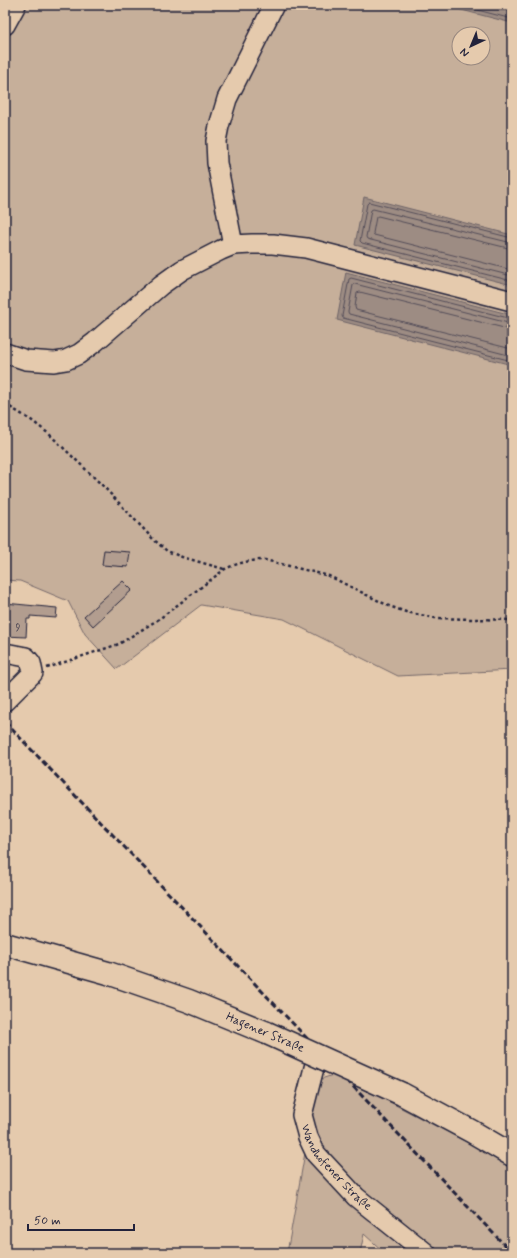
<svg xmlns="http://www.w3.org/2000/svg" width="517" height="1258" font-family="Mynerve,sans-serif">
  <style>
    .green { fill: #c6af9a; stroke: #74686a; fill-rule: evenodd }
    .water { fill: #9d8c83; stroke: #6c6266 }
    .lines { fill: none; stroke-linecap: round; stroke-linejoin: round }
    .shore { stroke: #534c58; stroke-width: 1 }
    .building { fill: #b29d8f; stroke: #22223b }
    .minor-casing { stroke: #22223b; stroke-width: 22 }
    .major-casing { stroke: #22223b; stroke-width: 25 }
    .path { stroke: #22223b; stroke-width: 2.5; stroke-dasharray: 3 3; stroke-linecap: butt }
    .minor { stroke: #e5caad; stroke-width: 19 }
    .major { stroke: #e5caad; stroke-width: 22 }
    .rail { stroke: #22223b; stroke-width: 3; stroke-dasharray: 6 3; stroke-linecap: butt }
    .major-bridge-casing { stroke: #22223b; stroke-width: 25; stroke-linecap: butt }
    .major-bridge { stroke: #e5caad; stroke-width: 22 }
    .labels { text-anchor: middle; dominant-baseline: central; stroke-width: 3; stroke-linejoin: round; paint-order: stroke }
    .number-label { font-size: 10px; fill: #464150 }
    .street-label { font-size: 12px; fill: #22223b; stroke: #e5caad }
  </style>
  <rect width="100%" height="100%" fill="#e5caad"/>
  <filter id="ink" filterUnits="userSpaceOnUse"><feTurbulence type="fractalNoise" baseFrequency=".025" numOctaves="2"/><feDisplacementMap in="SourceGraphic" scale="8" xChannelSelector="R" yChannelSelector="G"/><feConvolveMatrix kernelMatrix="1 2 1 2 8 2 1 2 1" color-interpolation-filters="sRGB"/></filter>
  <g filter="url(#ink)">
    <path class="green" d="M5,5h507v665l-114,6 -114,-57 -83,-14 -84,64 -32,-35 -17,-33 -48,-20 -15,-1zM459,34h24v24h-24z
      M336,1074l138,72 38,23v84h-81l-101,-90 -22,-41 13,-43z
      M306,1147l111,106h-32l-21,-19 -4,19h-73z"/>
    <path class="water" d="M442,5h70v18z
      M364,197l148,38v50l-157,-40z
      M346,272l166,43v50l-175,-45z"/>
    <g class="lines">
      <path class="shore" d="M458,5l54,14
        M512,238l-143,-36 -2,2 -7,37 2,2 150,38
        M512,243l-139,-34 -2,1 -5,27 1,2 145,37
        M512,249l-134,-33 -2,1 -3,16 1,2 138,35
        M512,319l-161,-41 -2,1 -7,37 1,2 169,43
        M512,324l-157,-40 -2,1 -5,27 1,2 163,42
        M512,330l-152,-38 -3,1 -2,14 1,3 156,39"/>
    </g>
    <path class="building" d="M104,550l26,2 -2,15 -26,-2z
      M123,581l9,9 -39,36 -9,-10z
      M5,603l52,5 -1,10 -26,-2v3h-3l-1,18 -21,-1z"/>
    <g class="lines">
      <defs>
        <g id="minor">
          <path d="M5,25l11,-20"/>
          <path d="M233,245l-16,-82 -1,-22 3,-15 8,-27 47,-94"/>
          <path d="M5,353l21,7 28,2 12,-2 13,-6 16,-12 66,-57 21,-15 39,-20 12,-5 19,-1h21l33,4 206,53"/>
          <path d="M5,653l21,4 5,6 2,10 -28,28"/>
          <path id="s1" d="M317,1056l-15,59 6,22 8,17 40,43 70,56"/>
        </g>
        <path id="major" d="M5,944l103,29 81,28 78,32
          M402,1094l69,37 41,24"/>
      </defs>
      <use href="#minor" class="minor-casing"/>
      <use href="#major" class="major-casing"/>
      <path class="path" d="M5,404l26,16 18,14 54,52 50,53 14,12 15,6 42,12
        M47,668l72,-24 40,-25 66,-50c13,-6 25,-9 40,-9l64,16 60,30 17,6 29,6 77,2"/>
      <use href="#minor" class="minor"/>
      <use href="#major" class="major"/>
      <path class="rail" d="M5,722l507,531"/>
      <defs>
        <path id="major-bridge" d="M267,1033l135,61"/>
      </defs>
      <use href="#major-bridge" class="major-bridge-casing"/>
      <use href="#major-bridge" class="major-bridge"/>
    </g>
  </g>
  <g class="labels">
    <g class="number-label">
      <text x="18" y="628">9</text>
    </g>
    <g class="street-label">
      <text transform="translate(265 1033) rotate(23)">Hagener Straße</text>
      <text stroke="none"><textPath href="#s1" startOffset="125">Wandhofener Straße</textPath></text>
    </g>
  </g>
  <rect width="517" height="1258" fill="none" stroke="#e5caad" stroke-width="20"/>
  <rect x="10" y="10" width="497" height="1238" fill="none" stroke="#22223b" stroke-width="1.5" filter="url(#ink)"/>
  <g transform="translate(471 46) rotate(224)"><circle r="19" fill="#e5caad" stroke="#97877f"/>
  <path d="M0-3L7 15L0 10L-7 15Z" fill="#22223b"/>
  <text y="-6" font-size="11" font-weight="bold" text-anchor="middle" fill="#22223b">N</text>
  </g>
  <path d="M28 1224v6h106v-6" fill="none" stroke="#22223b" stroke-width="2"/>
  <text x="34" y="1224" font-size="12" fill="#22223b" stroke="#e5caad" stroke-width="3" paint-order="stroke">50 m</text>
</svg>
